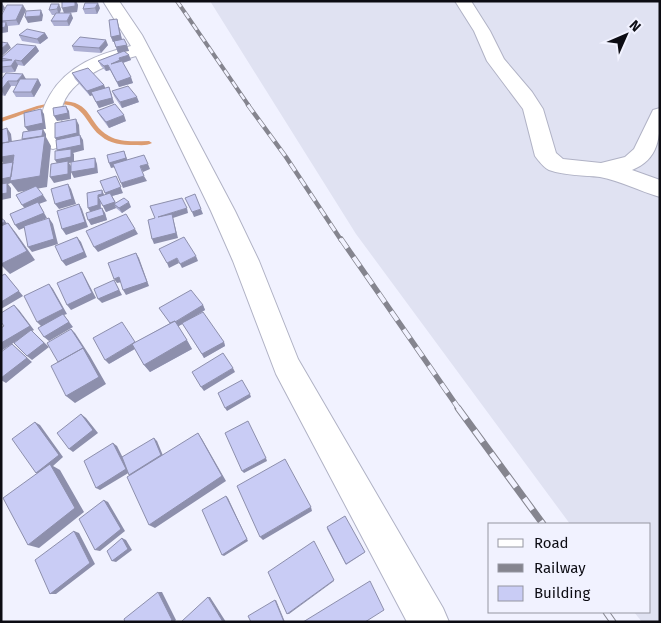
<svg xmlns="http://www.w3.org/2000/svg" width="661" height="623" font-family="'Fira Sans',sans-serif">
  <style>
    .built { fill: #e0e2f2 }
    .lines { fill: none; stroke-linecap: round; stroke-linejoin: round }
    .stream { fill: #dc9c71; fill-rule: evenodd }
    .minor-casing { stroke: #b0b2c5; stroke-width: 2 }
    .minor { fill: #fff; fill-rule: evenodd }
    .rail-far3-casing { stroke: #85858f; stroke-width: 4 }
    .rail-far2-casing { stroke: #85858f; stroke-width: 4.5 }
    .rail-far1-casing { stroke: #85858f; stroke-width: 5.5 }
    .rail-casing { stroke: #85858f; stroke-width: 7 }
    .rail-far3 { stroke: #f1f2ff; stroke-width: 2.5; stroke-dasharray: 7; stroke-linecap: butt }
    .rail-far2 { stroke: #f1f2ff; stroke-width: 3; stroke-dasharray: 9; stroke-linecap: butt }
    .rail-far1 { stroke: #f1f2ff; stroke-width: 4; stroke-dasharray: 11; stroke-linecap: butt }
    .rail { stroke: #f1f2ff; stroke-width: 5; stroke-dasharray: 14; stroke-linecap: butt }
    .wall { fill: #adafd3 }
    .shaded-wall { fill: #8d8fac }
    .building { fill: #c9ccf5; stroke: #8d8fac }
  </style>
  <rect width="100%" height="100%" fill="#f1f2ff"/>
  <path class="built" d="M210,1h450v621h-18l-8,-10h16v-88h-80l-214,-290z"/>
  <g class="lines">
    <path class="stream" d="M60,101c34,0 26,22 49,35 12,7 27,5 40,5l3,2c-5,3 -12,2 -18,2 -12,0 -24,-1 -33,-9 -12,-8 -17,-29 -33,-31 -22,-3 -46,11 -67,17v-4l36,-12z"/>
    <defs>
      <path id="minor" d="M103,1h16l23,34 93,176 24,50 39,98 145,249 6,14h-42l-131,-248 -43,-113 -22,-50 -75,-155c-27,7 -75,26 -75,60 0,11 5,22 -1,31l-7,2 -7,-2c-5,-7 -4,-15 -5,-23 0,-11 3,-19 9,-29 18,-30 49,-41 81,-49z
        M455,1h16l19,30 14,28 28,33 11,17 13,44 7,6 38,4 24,-6 9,-8 19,-39 7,-2c0,25 1,51 -28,62l28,10v17c-21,-6 -39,-16 -60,-20 -17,-2 -34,-1 -51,-7 -6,-3 -10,-9 -14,-14l-12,-47 -36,-48 -13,-30z"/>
    </defs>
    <use href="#minor" class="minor-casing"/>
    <use href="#minor" class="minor"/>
    <defs>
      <path id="rail-far3" d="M177,1l72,105"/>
      <path id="rail-far2" d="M248,105l38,52 55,83"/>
      <path id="rail-far1" d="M341,239l118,170"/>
      <path id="rail" d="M458,408l85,116
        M606,612l7,10"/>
    </defs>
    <use href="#rail-far3" class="rail-far3-casing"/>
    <use href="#rail-far2" class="rail-far2-casing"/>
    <use href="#rail-far1" class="rail-far1-casing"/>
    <use href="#rail" class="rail-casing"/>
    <use href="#rail-far3" class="rail-far3"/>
    <use href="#rail-far2" class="rail-far2"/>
    <use href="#rail-far1" class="rail-far1"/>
    <use href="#rail" class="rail"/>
  </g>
  <path class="wall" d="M62,1h14l2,4 -1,7 -12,1 8,5 -4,8h-15l-3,-5 4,-6h-3l-3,-5 12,-1 -1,4h4z
    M100,8l-3,6h-12l-2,-5z
    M26,10l-7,15 -11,1v6l-7,1v-17z
    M117,19l5,20 7,12h-4l6,9 -8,3 10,20 -14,4 -9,-17 -4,1 -5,-5 -3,-5 23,-9 -3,1 -4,-11h-1l-2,-5z
    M45,33l3,5 -8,6 -18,-3 -3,-6z
    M108,45l-7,8 -27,-2 -2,-5z
    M36,46l3,5 -15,15 -6,-1 -3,7 -14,1v-12h1l-1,-3z
    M72,73l32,12 1,3 6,4 3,11 -15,5 -7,-13 -2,1 -15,-17z
    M38,79l3,6 -7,12h-18l-3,-5 3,-6h-5l-6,10 -4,-1v-15z
    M112,91l27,11 -17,6 -8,-12z
    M97,111l29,10 -17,7 -9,-12z
    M102,190l2,5 19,-2 -11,3 4,7 15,4 -9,6 -6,-5 -10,4 -5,-10v6l4,5 2,7 -16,5 -1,-13z
    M203,305l2,5 -15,9 34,23 1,4 -21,12 -21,-34 -5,2 14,23 -42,23 -6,-7 -9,-16 -26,15 27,-22 34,-19 -11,-15z
    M327,527l37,26 -18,12 -19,-36z"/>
  <path class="shaded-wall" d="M75,1h1l2,4 -1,7 -13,1 -2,-5z
    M2,3l3,5 -4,6v-10z
    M98,3l2,5 -3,6 -2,-6z
    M59,4l2,5 -2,6 -2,-6z
    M23,5l3,5 -7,15 -3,-5z
    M41,10l2,5 -1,6 -14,2 -3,-6z
    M71,13l2,5 -4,8 -2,-5z
    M117,19l5,21 -9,2 -2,-5z
    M6,22l2,5v5l-7,1v-5z
    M45,33l3,5 -8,6 -3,-5z
    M106,40l2,5 -7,8 -2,-5z
    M8,43l3,5 -10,9v-8z
    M127,45l2,6 -11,2 -2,-6z
    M36,46l3,5 -15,15 -3,-5z
    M129,55l2,5 -9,3 -11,1 8,-6z
    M15,60l3,5 -3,7 -4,-6z
    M108,65l2,5 -4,1 -2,-5z
    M23,74l3,5 -6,8 -3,-6z
    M131,77l2,6 -14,4 -2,-5z
    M38,79l3,6 -7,12 -3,-5z
    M8,81l3,5 -6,10 -4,-6z
    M104,85l2,5 -16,6 -3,-5z
    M109,87l5,16 -15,5 -3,-6z
    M137,97l2,5 -17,6 -2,-6z
    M66,106l3,5 1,8 -13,2 -3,-5z
    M41,109l3,5 2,15h-3l3,5v3l5,9 -4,41 -29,5 -7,-9 -3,1 3,4v10l-10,2v-21l6,-11 -6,-8v-3l24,-13 -3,-5 7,-7 -4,-5z
    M124,115l2,6 -17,7 -3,-6z
    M76,119l3,6 1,14 -22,4 -3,-5z
    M7,128l4,6 2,17 -12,3z
    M80,135l3,5 1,10 -11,3 1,1v8l-5,1 2,3v13l-17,4 -4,-6 8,-12 -3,-5 5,-4 -3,-6z
    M124,151l5,13 -18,4 -2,-5z
    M95,158l2,6 1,9 -24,5 -3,-6z
    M148,164l2,5 -7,3 -3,-6z
    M116,176l7,17 -11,3 5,11 -3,-3 2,4 -10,4 -3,-6 5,-8 -3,-5z
    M144,176l3,5 -24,7 -2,-5z
    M68,184l3,5 5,15 -17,5 -4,-5z
    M102,190l2,5 -4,6 1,10 -10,2 -3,-5z
    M43,195l4,6 -8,3 8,14 -28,12 -4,-5 11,-15 -4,-5z
    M129,202l2,5 -9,6 -3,-5z
    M79,204l3,5 6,18 -22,8 -4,-6z
    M102,208l3,5 2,7 -16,5 -3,-5z
    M187,208l1,5 -15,5 5,20 -24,6 -2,-5 6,-22z
    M201,209l2,5 -9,3 -2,-5z
    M49,218l4,6 5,20 -26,8 -4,-5z
    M5,221l8,10 -12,8v-15z
    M8,223l8,10 19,27 -25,14 -9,-9z
    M135,229l3,5 -40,18 -4,-5z
    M77,237l4,5 6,15 -21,9 -4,-5z
    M136,253l3,5 10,28 -23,9 -3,-5z
    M196,256l2,5 -16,7 -2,-4z
    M177,258l2,5 -10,5 -2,-5z
    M82,272l3,5 11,21 -25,12 -4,-5z
    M5,274l18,22 -22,13v-7z
    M119,277l3,5 -5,1 -3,-4z
    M114,280l8,15 -20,8 -4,-4z
    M49,284l4,5 14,25 -3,1 9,12 -24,14 -5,-4 -2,-10 -5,-5z
    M14,305l5,5 15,20 -2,1 17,16 -17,13 -5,-4 5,-25 -31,20v-8z
    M203,305l2,5 -31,19 -3,-4z
    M71,329l4,4 13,20 2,3 16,28 -31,19 -9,-7z
    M187,340l5,9 -42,23 -6,-7z
    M135,342l3,5 -29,17 -4,-4z
    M224,342l1,4 -21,12 -2,-4z
    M12,344l20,18 -26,21 -5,-3v-2z
    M233,368l2,4 -31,19 -3,-4z
    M250,394l1,3 -24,14 -2,-3z
    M81,414l5,4 12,15 -25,19 -4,-3z
    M35,422l5,3 23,32 -10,9 7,4 24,42 -45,36 -11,-3 13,-69 -5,-3z
    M198,433l4,6 24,42 -71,47 -6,-3z
    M154,438l3,3 7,17 -31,19 -4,-2z
    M113,443l4,3 13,26 -30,18 -4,-2z
    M266,458l1,3 -23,12 -2,-2z
    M226,496l2,2 20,43 -24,15 -2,-1z
    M104,500l4,2 17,29 -25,20 -5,-1z
    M311,507l1,4 -49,29 -3,-3z
    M74,531l5,2 16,31 -39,30h-6z
    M122,538l4,2 6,10 -16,12 -4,-1z
    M334,580v1l-45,33h-2z
    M158,592h4l14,28 -2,2h-4z
    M208,597h2l16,25h-3z
    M275,600h1l9,22h-1z"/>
  <path class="building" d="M62,1h13v5l-13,2z
    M85,3h13l-3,5 -12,1z
    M51,4h8l-2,5 -8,1z
    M7,5h16l-7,15 -15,1v-5z
    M41,10l-1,6 -15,1 1,-6z
    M56,13h15l-4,8h-16z
    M117,19l3,16 -9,2 -2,-17z
    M1,22h5l-1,5 -4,1z
    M27,29l18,4 -8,6 -18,-4z
    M80,37l26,3 -7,8 -27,-2z
    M124,39l3,6 -11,2 -2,-6z
    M1,42l7,1 -7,6z
    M17,44l19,2 -15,15 -6,-1 -4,6 -10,1v-6l11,-1 -11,-2z
    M124,51l5,4 -10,3 1,2 -9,4 11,-3 9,16 -14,5 -9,-17 -4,1 -6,-5z
    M88,68l16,17 -17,6 -15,-18z
    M6,73l17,1 -6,7h-9l-7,9v-10z
    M20,79h18l-7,13h-18z
    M128,86l9,11 -17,5 -8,-11z
    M109,87l3,11 -16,4 -5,-10z
    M115,104l9,11 -18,7 -9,-11z
    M66,106l2,7 -14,3 -1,-8z
    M41,109l2,14 -18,4 -1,-14z
    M76,119l1,14 -22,5v-15z
    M7,128l2,14 -7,1 -1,4v-17z
    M43,129l-1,7 -20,3 1,-7z
    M80,135l1,10 -24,5 -1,-10z
    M45,136l-5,40 -30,5 4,-26 -13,2 1,-14z
    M71,149v8l-16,3v-9z
    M124,151l2,7 -17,5 -2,-8z
    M144,155l4,9 -8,2 4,10 -23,7 -8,-19z
    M95,158v10l-24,4v-10z
    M68,161v13l-18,3 1,-13z
    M13,162l-2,15 -10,2v-15z
    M116,176l5,11 -16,6 -5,-12z
    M7,183v10l-6,1v-10z
    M68,184l4,15 -17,5 -4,-15z
    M36,186l7,9 -21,10 -6,-10z
    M102,190v4l-4,1v10l-10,3 -1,-15z
    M110,193l5,9 -12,4 -5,-9z
    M195,194l6,15 -9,3 -7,-14z
    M124,198l5,4 -10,6 -5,-4z
    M182,198l5,10 -29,9 14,-3 4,19 -24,6 -4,-19 7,-2 -5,-12z
    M38,202l6,11 -29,12 -5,-11z
    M79,204l6,18 -23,7 -5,-18z
    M102,208l2,7 -16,5 -2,-7z
    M126,214l9,15 -41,18 -8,-16z
    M1,218l4,3 -4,3z
    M49,218l5,21 -26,8 -4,-21z
    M8,223l19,28 -26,13v-38z
    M77,237l7,15 -22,9 -7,-15z
    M184,237l12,19 -16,8 -3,-6 -10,5 -8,-14z
    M136,253l11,29 -24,8 -4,-13 -5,2 -6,-16z
    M82,272l10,21 -25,12 -10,-22z
    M5,274l14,17 -18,11v-26z
    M114,280l5,10 -21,9 -4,-10z
    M49,284l14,25 -26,13 -13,-26z
    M191,290l12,15 -28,17v-1l-5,2 -11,-15z
    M14,305l16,21 -29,17v-15l3,-2 -3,-4v-9z
    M203,312l21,30 -22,12 -20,-31z
    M63,314l6,8 -25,15 -6,-9z
    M175,321l12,19 -43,25 -12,-21z
    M122,322l13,20 -30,18 -12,-22z
    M71,329l13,20 -1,-1 -25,14 -11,-19z
    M31,330l13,13 -17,13 -13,-13z
    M12,344l15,14 -26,20v-26z
    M83,348l16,29 -33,19 -15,-30z
    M223,353l10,15 -32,19 -9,-15z
    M242,380l8,14 -25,14 -7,-15z
    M81,414l12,16 -24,19 -12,-16z
    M248,421l18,37 -24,13 -17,-38z
    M35,422l24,33 -23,18 -24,-34z
    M198,433l24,43 -73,49 -22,-48z
    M154,438l7,17 -32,20 -7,-18z
    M113,443l13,26 -30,19 -12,-27z
    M285,459l26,48 -51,30 -23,-51z
    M50,464l25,44 -47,37 -25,-47z
    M226,496l21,43 -25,16 -20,-45z
    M104,500l17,29 -26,21 -16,-31z
    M345,516l20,36 -19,12 -19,-37z
    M74,531l16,32 -40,31 -15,-34z
    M122,538l6,11 -16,12 -5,-10z
    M314,541l20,39 -47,34 -19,-42z
    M370,581l14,29 -19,12h-62z
    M158,592l14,28 -2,2h-45l-1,-3z
    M208,597l15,25h-41v-1z
    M275,600l9,22h-33l-3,-6z"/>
  <rect width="661" height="623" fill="none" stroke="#0c0c13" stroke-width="5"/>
  <rect x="488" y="523" width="162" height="90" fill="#f1f2ff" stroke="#9596a1"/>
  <rect x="498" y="539" width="25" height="8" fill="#ffffff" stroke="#9596a1"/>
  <text x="534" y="548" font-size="15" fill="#0c0c13">Road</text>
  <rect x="498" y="564" width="25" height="8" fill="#85858f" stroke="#9596a1"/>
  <text x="534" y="573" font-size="15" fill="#0c0c13">Railway</text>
  <rect x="498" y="586" width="25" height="15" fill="#c9ccf5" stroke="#9596a1"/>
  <text x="534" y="598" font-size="15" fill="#0c0c13">Building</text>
  <g transform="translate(626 35) rotate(45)" stroke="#f1f2ff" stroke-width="4" paint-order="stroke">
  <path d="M0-4L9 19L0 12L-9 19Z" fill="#0c0c13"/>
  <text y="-8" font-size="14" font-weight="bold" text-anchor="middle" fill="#0c0c13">N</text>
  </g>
</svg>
